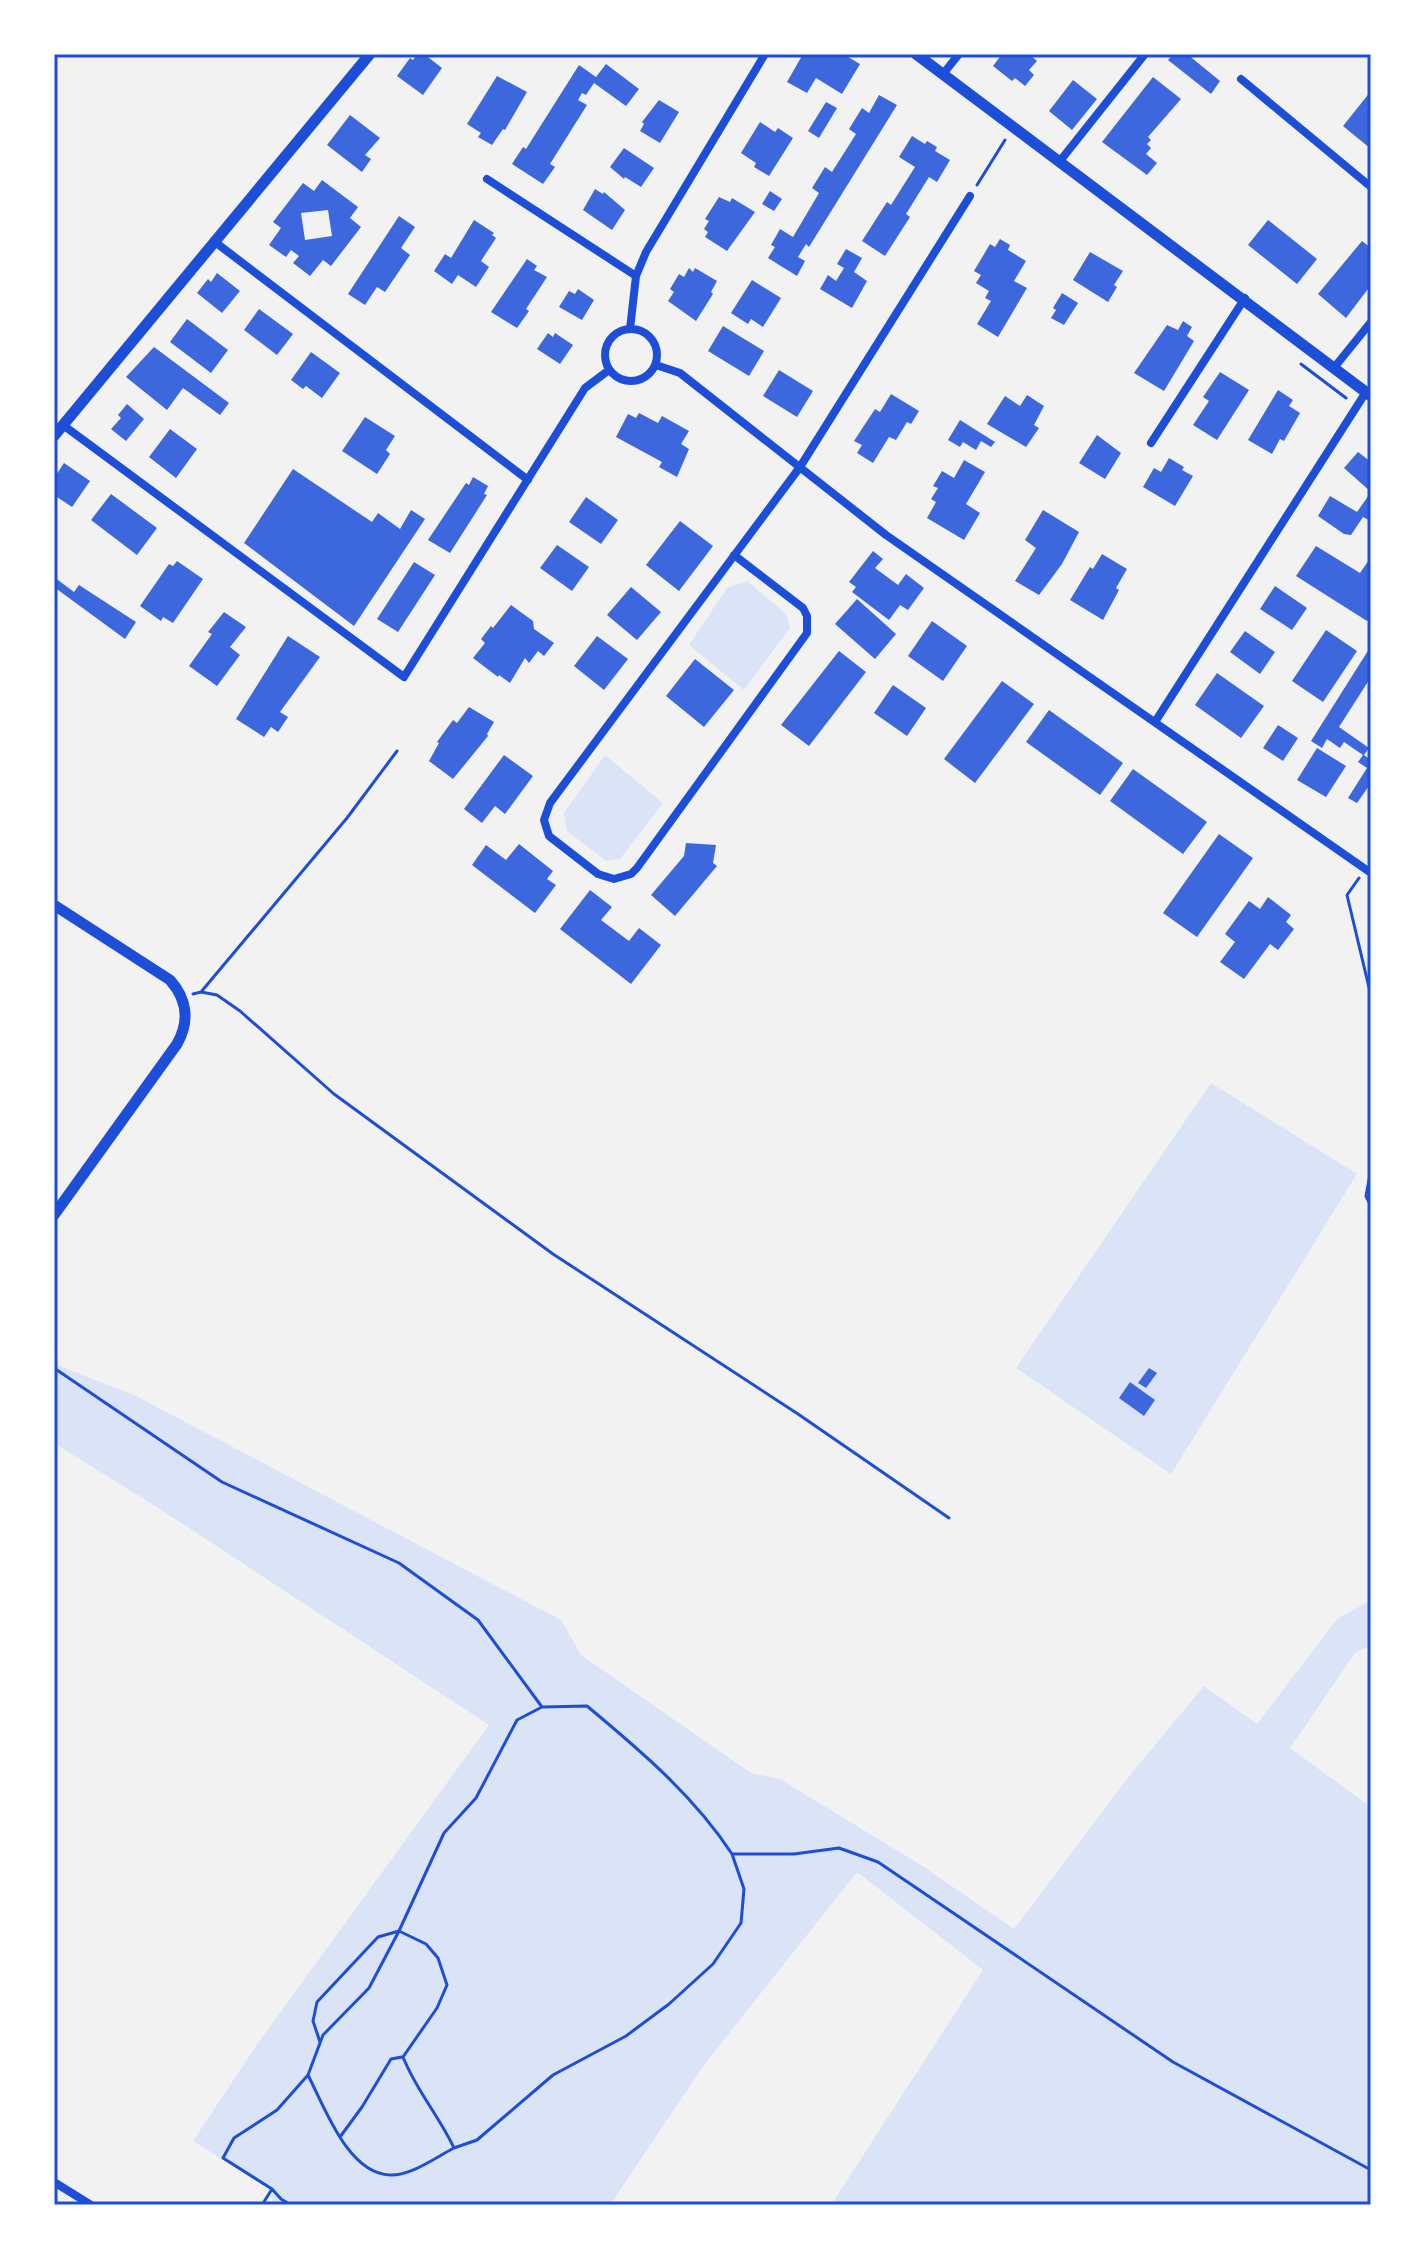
<svg xmlns="http://www.w3.org/2000/svg" width="1425" height="2259" font-family="Lato,sans-serif">
  <style>
    .green { fill: #dbe4f7 }
    .building { fill: #3d67dc; fill-rule: evenodd }
    .lines { fill: none; stroke-linecap: round; stroke-linejoin: round }
    .path { stroke: #1d4ed8; stroke-width: 3 }
    .minor { stroke: #1d4ed8; stroke-width: 8 }
    .tertiary { stroke: #1d4ed8; stroke-width: 11 }
    .neatline { fill: none; stroke: #1d4ed8; stroke-width: 3 }
  </style>
  <rect width="100%" height="100%" fill="#f2f2f2"/>
  <path class="green" d="M747,581l39,33 4,14 -46,62 -55,-45 38,-57z
    M605,755l58,48 -43,56 -14,2 -39,-30 -3,-18z
    M1211,1083l146,91 -186,300 -155,-106z
    M54,1364l80,31 427,225 20,35 170,118 29,6 144,88 90,62 116,-154 74,-89 53,38 80,-105 34,-19v45l-16,8 -65,95 81,59v398h-540l152,-235 -126,-98 -153,193 -94,140h-333l-5,-4 -1,-12 -78,-48 65,-98 231,-318 -329,-216 -106,-66z"/>
  <path class="building" d="M417,54h7l18,14 -19,27 -26,-19 13,-18 3,2z
    M803,54h40l17,10 -18,30 -26,-16 -9,15 -20,-11z
    M1002,54h27l8,7 -8,9 5,5 -9,11 -10,-8 -3,3 -19,-15z
    M1173,54h14l33,27 -9,13 -43,-34z
    M606,64l33,25 -13,17 -32,-23 -8,12 -4,-2 -4,7 9,5 -37,59 5,3 -12,17 -31,-20 11,-17 3,2 53,-84 17,12z
    M497,76l30,16 -22,38 -2,-1 -11,16 -14,-8 3,-4 -14,-9z
    M1153,77l28,22 -33,38 3,3 -4,4 4,4 -5,6 11,9 -10,12 -45,-33z
    M1073,80l24,19 -25,31 -23,-19z
    M1371,91v58l-28,-23z
    M879,95l18,10 -88,142 -3,-3 -8,13 7,4 -8,15 -29,-18 7,-11 -4,-2 9,-16 13,8 26,-44 -7,-5 13,-21 7,5 24,-38 -7,-5 13,-21 7,5z
    M659,100l20,12 -19,31 -20,-12 4,-7 -2,-2z
    M826,102l11,6 -18,30 -11,-7z
    M350,115l30,23 -15,17 6,4 -9,13 -35,-27z
    M760,122l15,10 3,-4 15,10 -24,38 -15,-9 2,-4 -15,-10z
    M912,136l13,8 2,-3 10,6 -2,4 15,9 -13,22 -8,-5 -23,37 4,3 -25,39 -23,-15 25,-39 4,3 24,-38 -16,-10z
    M624,148l30,20 -13,19 -16,-10 -1,2 -14,-12z
    M322,180l36,27 -8,11 11,9 -30,39 -8,-6 -13,16 -17,-13 6,-7 -8,-6 -5,7 -17,-12 12,-17 -8,-6 30,-39 11,8zM328,210l4,26 -27,4 -4,-27z
    M595,189l8,5 1,-2 21,18 -13,20 -29,-20z
    M770,191l12,8 -8,12 -12,-7z
    M719,197l11,5 2,-4 23,14 -28,39 -22,-14 3,-5 -4,-3 5,-8 -4,-2z
    M399,216l16,11 -14,21 9,7 -25,37 -8,-5 -12,18 -17,-11z
    M474,220l20,13 -2,2 4,3 -15,23 8,6 -13,20 -18,-12 -6,9 -18,-13 11,-17 6,4z
    M1268,220l49,39 -20,25 -49,-39z
    M1000,239l10,6 -2,5 18,11 -12,20 13,7 -29,49 -21,-13 14,-23 -6,-3 4,-7 -13,-8 5,-8 -7,-4 16,-27 5,3z
    M1362,241l9,7v37l-25,33 -28,-24z
    M846,249l16,9 -8,14 13,9 -15,27 -32,-19 8,-14 8,6 8,-13 -7,-4z
    M1090,252l33,19 -9,14 3,2 -9,15 -35,-22z
    M527,259l10,7 -3,4 13,7 -21,32 3,2 -12,17 -26,-16z
    M689,268l4,4 2,-4 22,13 -6,11 2,2 -17,27 -28,-20 6,-9 -4,-3 9,-15 5,3z
    M217,273l23,18 -18,22 -25,-20 11,-14 3,3z
    M752,280l29,18 -18,29 -12,-8 -3,5 -17,-11z
    M578,289l16,11 -12,20 -23,-13 10,-16 6,3z
    M1062,293l16,10 -14,22 -13,-7 5,-8 -3,-2z
    M259,309l34,25 -16,21 -33,-25z
    M187,319l41,31 -17,23 -41,-31z
    M1183,321l9,6 -5,9 7,5 -30,50 -30,-18 33,-48 11,5z
    M723,326l41,25 -15,25 -41,-25z
    M548,333l5,4 2,-4 18,12 -13,19 -23,-15z
    M154,347l75,56 -9,12 -37,-27 -16,22 -41,-33z
    M311,352l29,21 -18,25 -16,-12 -3,3 -12,-9z
    M779,370l34,21 -16,26 -34,-21z
    M1220,372l29,18 -32,50 -24,-15 16,-24 -6,-4z
    M1278,390l15,10 -4,6 11,7 -16,28 -4,-2 -8,15 -24,-14z
    M891,394l28,17 -8,13 -4,-2 -11,18 -7,-3 -16,26 -16,-10 5,-8 -8,-4 21,-32 5,3z
    M1027,395l17,11 -10,19 5,3 -13,19 -39,-23 18,-28 15,10z
    M127,404l17,15 -18,22 -15,-12 10,-11 -3,-3z
    M639,413l19,10 4,-7 27,15 -8,13 8,5 -12,28 -18,-10 3,-5 -46,-25 12,-23 8,4z
    M365,417l30,19 -9,14 4,4 -13,20 -35,-23z
    M960,420l35,22 -4,5 -10,-6 -5,9 -13,-8 -3,5 -12,-7z
    M170,429l27,20 -21,29 -27,-21z
    M1097,435l24,18 -16,26 -26,-16z
    M1358,452l13,10v55l-2,3 -6,-3 -12,18 -7,-1 -26,-18 12,-20 27,16 14,-20 -27,-24z
    M1169,458l15,9 -2,3 11,6 -18,30 -32,-19 11,-19 7,4z
    M964,460l21,12 -19,32 14,9 -16,27 -37,-22 9,-16 -5,-3 7,-11 -5,-2 9,-15 12,7z
    M64,463l26,18 -18,26 -18,-12v-17z
    M293,469l79,53 6,-9 22,16 11,-19 14,9 -71,107 -110,-83z
    M473,477l15,9 -4,8 3,1 -37,58 -22,-13 38,-57 3,2z
    M111,494l46,34 -20,27 -46,-35z
    M586,497l32,23 -17,24 -32,-22z
    M1043,510l36,22 -17,32 -23,31 -24,-14 21,-33 -11,-8z
    M680,521l33,25 -34,45 -33,-26z
    M557,545l32,22 -17,24 -32,-23z
    M1316,546l44,27 11,-16v59l-4,5 -71,-45z
    M873,551l10,8 -8,9 23,17 8,-11 18,14 -16,22 -8,-5 -11,15 -37,-28 4,-5 -7,-5z
    M1102,554l25,15 -11,19 3,2 -16,30 -33,-20 20,-33 3,2z
    M177,561l26,18 -30,44 -10,-6 -2,4 -21,-15 29,-42 4,2z
    M414,562l21,13 -37,57 -21,-13z
    M54,577l20,15 5,-7 57,37 -11,17 -71,-52z
    M1275,586l32,22 -15,22 -32,-21z
    M631,587l30,25 -24,28 -30,-25z
    M857,599l39,35 -21,25 -40,-35z
    M511,605l22,16 1,8 20,14 -10,13 -6,-5 -9,12 -4,-5 -15,25 -11,-8 -1,2 -25,-19 12,-15 -4,-4 10,-13 2,2z
    M224,612l22,15 -16,20 10,8 -23,31 -28,-20 23,-32 -4,-2z
    M932,621l35,25 -24,35 -35,-25z
    M1326,630l31,21 -34,51 -31,-21z
    M1245,631l30,21 -15,22 -30,-22z
    M288,636l32,21 -40,55 8,5 -10,15 -7,-5 -7,10 -28,-18z
    M597,636l31,23 -24,31 -30,-24z
    M1371,646v31l-32,50 30,21 -5,7 7,5v23l-14,20 -9,-5 19,-30 -9,-6 5,-7 -19,-13 -4,6 -13,-9 -5,9 -11,-7z
    M839,651l27,21 -57,74 -28,-21z
    M695,659l39,31 -30,37 -38,-31z
    M1217,673l47,33 -23,32 -46,-33z
    M1002,681l32,23 -59,79 -31,-24z
    M893,685l33,23 -19,28 -33,-23z
    M469,707l25,15 -7,12 1,2 -35,43 -24,-18 10,-18 -2,-1 16,-22 4,3z
    M1049,710l74,53 -23,32 -74,-53z
    M1278,725l20,13 -15,23 -20,-13z
    M1317,748l29,18 -20,31 -29,-17z
    M504,755l29,21 -28,38 -10,-8 -13,17 -18,-14z
    M1133,769l74,53 -24,32 -73,-53z
    M1219,834l34,24 -56,79 -34,-24z
    M686,843l30,2 -3,18 4,3 -42,50 -24,-21 33,-39z
    M519,844l34,27 -6,8 9,6 -21,28 -63,-48 14,-20 20,15z
    M590,890l22,17 -11,13 28,21 10,-13 22,17 -30,39 -71,-55z
    M1268,897l23,18 -5,7 8,7 -16,21 -8,-6 -26,35 -24,-17 15,-20 -10,-8 24,-33 11,8z
    M1149,1368l8,5 -11,15 -8,-5z
    M1130,1382l25,18 -11,16 -25,-18z"/>
  <g class="lines">
    <path class="path" d="M977,185l28,-45
      M1301,364l45,34
      M1359,878l-12,17 24,101
      M201,992l146,-174 50,-67
      M193,994l8,-2 16,3 23,16 94,83 219,160 245,160 151,104
      M1371,1169l-5,27 5,10
      M54,1368l168,114 177,81 79,57 64,87 45,-1c54,45 107,90 145,148h62l45,-6 39,14 295,200 198,108
      M320,2042l-7,-21 4,-19 61,-65 21,-6 27,13 12,14 9,27 -10,23 -34,49c13,33 36,59 51,91l23,-8 76,-65 73,-39 43,-32 44,-40 28,-41 3,-34 -12,-35
      M308,2075c16,31 40,99 82,100 20,1 45,-17 62,-26
      M340,2137l22,-30 29,-48 11,-2
      M272,2189l-49,-31 11,-20 43,-28 31,-35 15,-40 46,-47 30,-57 45,-98 32,-35 41,-78 25,-13
      M262,2205l10,-16 9,10 10,6"/>
    <path class="minor" d="M943,74l16,-20
      M1241,79l130,108
      M1060,161l85,-107
      M487,179l149,97
      M215,242l313,238
      M605 355a26 26 0 1 1 52 0a26 26 0 1 1-52 0Z
      M630,329l6,-53 10,-24 119,-198
      M656,365l24,8 206,162 485,338
      M1333,369l38,-47
      M63,425l341,252 181,-289 24,-18
      M1151,443l94,-145
      M734,555l69,53 4,8v17l-170,235 -6,6 -17,5 -16,-5 -49,-38 -5,-16 6,-17 250,-336 170,-271
      M1155,722l211,-330
      M54,2182l37,23"/>
    <path class="tertiary" d="M916,54c152,113 303,228 455,342
      M54,436l316,-382
      M54,905l116,75c17,19 20,41 7,64l-123,171"/>
  </g>
  <rect width="1425" height="2259" fill="none" stroke="#ffffff" stroke-width="112"/>
  <rect x="56" y="56" width="1313" height="2147" class="neatline"/>
</svg>
